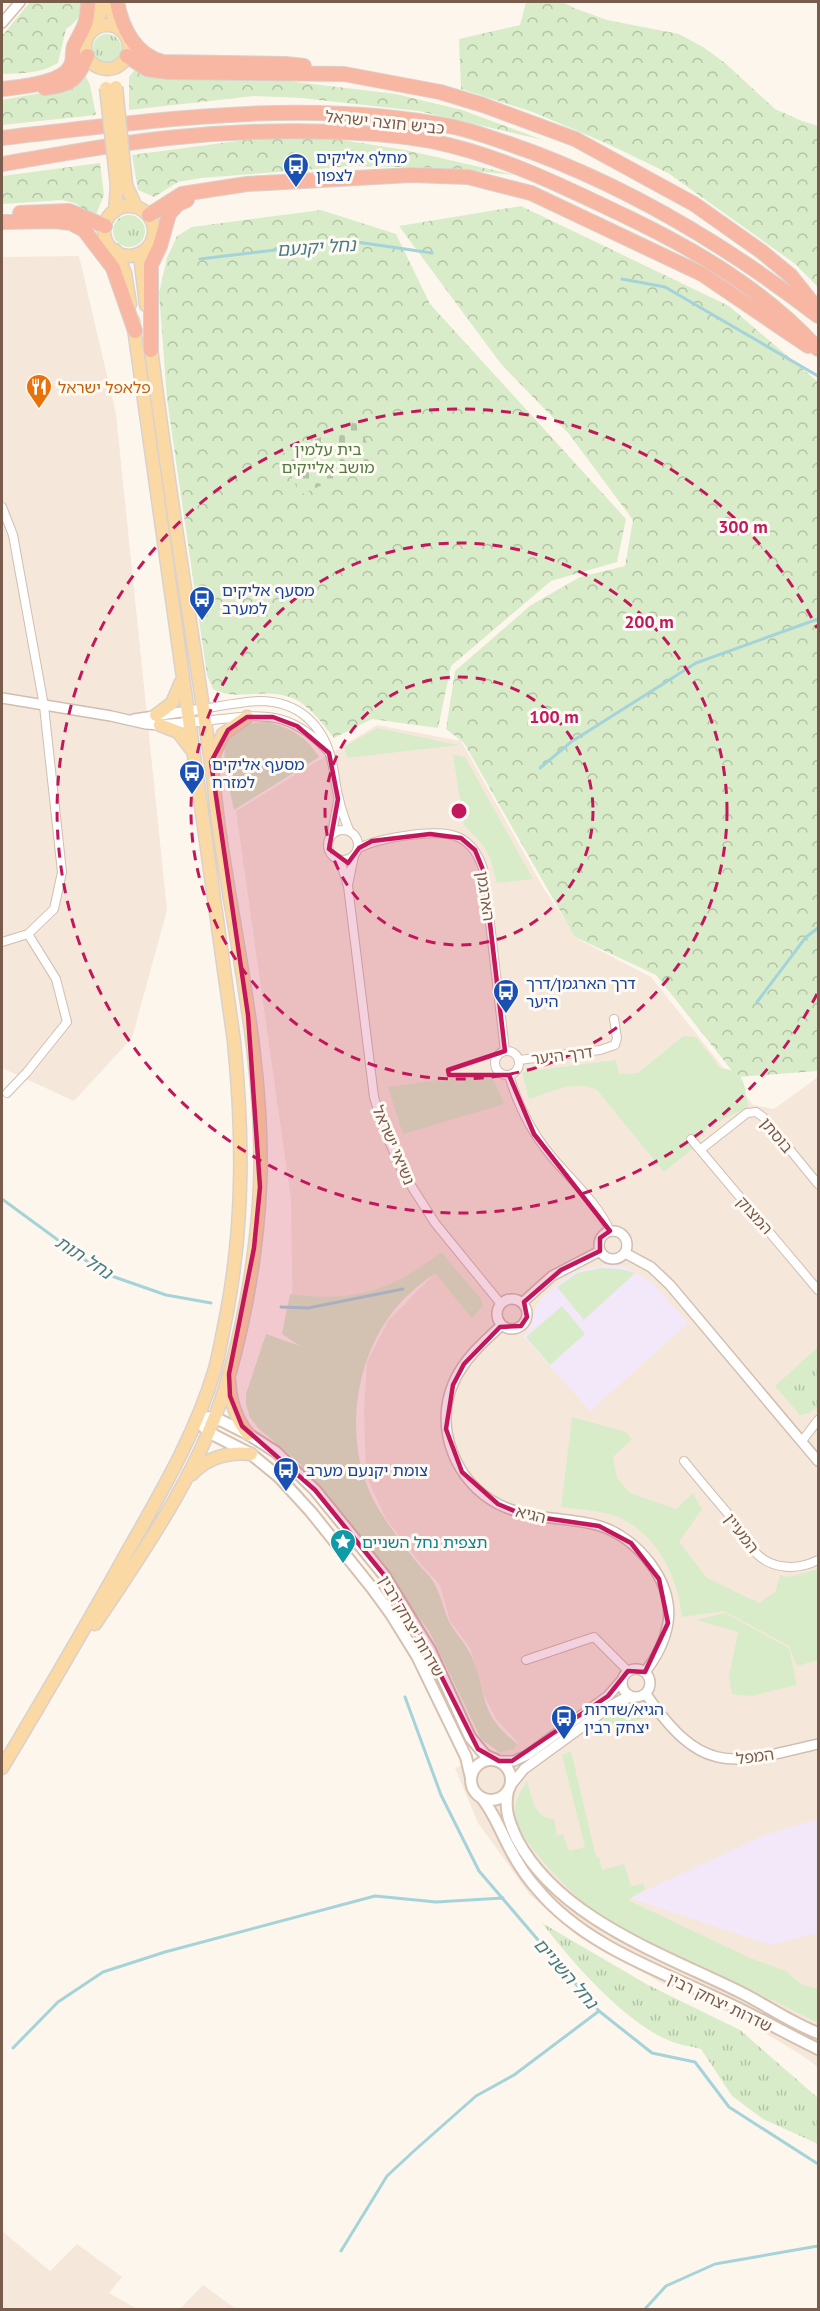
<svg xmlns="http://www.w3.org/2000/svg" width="820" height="2311" font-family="'PT Sans','Noto Sans Hebrew',sans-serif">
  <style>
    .residential { fill: #f5e8da }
    .education { fill: #f3e8fa }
    .grass { fill: url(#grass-tufts) }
    .forest { fill: url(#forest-crowns); fill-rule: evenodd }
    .cemetery { fill: url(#cemetery-stones) }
    .green { fill: #d8ecc9 }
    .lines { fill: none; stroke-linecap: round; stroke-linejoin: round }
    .stream { stroke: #a5d3da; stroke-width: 3 }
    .minor-casing { stroke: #d1beb0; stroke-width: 10 }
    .tertiary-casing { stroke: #d1beb0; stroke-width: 12 }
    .secondary-casing { stroke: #d6c0b0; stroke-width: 14 }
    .primary-casing { stroke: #dad1cd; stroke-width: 15 }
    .motorway-casing { stroke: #dad1cd; stroke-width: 16 }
    .minor { stroke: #fff; stroke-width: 8 }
    .tertiary { stroke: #fff; stroke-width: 9 }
    .secondary { stroke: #fff; stroke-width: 10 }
    .primary { stroke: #fbd9a5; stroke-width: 12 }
    .motorway { stroke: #f7b7a3; stroke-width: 14 }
    .primary-bridge-casing { stroke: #dad1cd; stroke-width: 15; stroke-linecap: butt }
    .primary-bridge { stroke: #fbd9a5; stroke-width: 12 }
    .marked { fill: #c2185b; fill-opacity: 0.2; stroke: #c2185b; stroke-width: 4.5; stroke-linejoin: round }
    .ring { fill: none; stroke: #c2185b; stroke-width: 3; stroke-dasharray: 10 8 }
    .labels { text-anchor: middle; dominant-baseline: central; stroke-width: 6; stroke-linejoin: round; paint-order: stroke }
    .street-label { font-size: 16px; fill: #7a5c4d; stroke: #fffaf3 }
    .transit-label { font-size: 16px; fill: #164399; stroke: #fffaf3; text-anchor: start }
    .food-label { font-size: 16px; fill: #c56008; stroke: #fffaf3; text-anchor: start }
    .park-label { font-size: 16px; fill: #537a41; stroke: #fffaf3 }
    .culture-label { font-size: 16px; fill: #0d838f; stroke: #fffaf3; text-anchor: start }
    .water-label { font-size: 18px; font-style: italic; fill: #437c86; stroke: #fffaf3 }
    .centre { fill: #c2185b; stroke: #fffaf3; stroke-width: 3 }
    .ring-label { font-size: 18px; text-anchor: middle; font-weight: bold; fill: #c2185b; stroke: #fffaf3; stroke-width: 6; stroke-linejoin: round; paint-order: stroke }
  </style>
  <defs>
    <pattern id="grass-tufts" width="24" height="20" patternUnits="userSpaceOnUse" patternTransform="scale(1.5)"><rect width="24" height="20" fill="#d8ecc9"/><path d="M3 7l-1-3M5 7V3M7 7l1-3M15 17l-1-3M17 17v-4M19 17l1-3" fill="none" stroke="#b4c2a5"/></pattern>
    <pattern id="forest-crowns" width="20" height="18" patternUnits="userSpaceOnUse" patternTransform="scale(1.5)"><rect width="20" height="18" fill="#d8ecc9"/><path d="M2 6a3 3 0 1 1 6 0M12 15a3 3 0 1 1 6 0" fill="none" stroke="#b4c2a5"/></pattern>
    <pattern id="cemetery-stones" width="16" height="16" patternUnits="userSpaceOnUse" patternTransform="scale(1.5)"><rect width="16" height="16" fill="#d8ecc9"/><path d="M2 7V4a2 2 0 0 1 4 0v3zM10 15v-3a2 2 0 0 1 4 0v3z" fill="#b4c2a5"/></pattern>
  </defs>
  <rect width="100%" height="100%" fill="#fdf6ec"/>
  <path class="residential" d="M79,256l37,158 51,496 -35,128 -58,63 -72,-33v-811z
    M377,725l84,16 83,148 34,50 73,38 102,128 21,4 44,-32v990l-18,-13 -62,-37 -76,-34 -83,-46 -49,-42 -52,-72 -23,-55 63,-25 -22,-24 -12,-24 -14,-47 -20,-27 -10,-36 -20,-22 -34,-44 -20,-44 -2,-64 3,-49 21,-41 44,-45 -66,28 -73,26 -2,-131 -55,-388z
    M2,2231l48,40 27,-27 45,33 -13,16 28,16h-135z
    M203,2285l33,24h-56z"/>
  <path class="education" d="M604,1265l19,1 30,17 35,40 -98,88 -66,-74 6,-9 5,-18 8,-14 31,-24z
    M818,1819v114l-47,12 -141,-47 135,-63z"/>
  <path class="grass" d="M93 48a14 14 0 1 1 28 0a14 14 0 1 1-28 0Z
    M113 231a16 16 0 1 1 32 0a16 16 0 1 1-32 0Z
    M818,1347v60l-9,6 -9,2 -25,-29z
    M542,1923l106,62 92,45 78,68v46l-55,-25 -31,-23 -31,-47c-10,-3 -22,-4 -31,-8 -46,-19 -98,-79 -128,-118z"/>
  <path class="forest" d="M30,2h50c1,14 -2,19 -14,27l-8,34c-18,11 -36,10 -56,11v-38z
    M526,2h37l11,6 33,12 72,14 24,13 22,16 50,46 27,12 16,5v161l-24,-24 -126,-90 -60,-29 -75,-32 -72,-23 -2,-50 61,-14z
    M144,58l68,14 184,22 66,16 81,30 -124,-29 -118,-13 -47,-2 -125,14v-33z
    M82,68l8,17 6,30 -94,10v-25l55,-10z
    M267,137l75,3 63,10 111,25 -76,-7 -85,-2 -154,12 -23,4 -24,15 -16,-7 -6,-35z
    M100,163l4,32 -9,22 -20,-14 -13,-3 -60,4v-28z
    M521,206l208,100 89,76v688l-1,1 -80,6 -81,-102 -81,-38 -111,-194 -18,-14 9,-58 76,-66 49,-28 45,-11 8,-46 -64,-86 -68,-70 -102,-138z
    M321,210l75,24 34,70 196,215 -9,43 -66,19 -100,85 -13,62 -66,-9 -38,19c-25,-32 -37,-48 -80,-44 -15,1 -28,2 -41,-5l-6,-14 -40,-276 -8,-106 8,-35 10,-22 15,-9zM357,421l-57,73 -18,-40z"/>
  <path class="cemetery" d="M357,421l18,40 -75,34 -18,-41z"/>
  <path class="green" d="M268,722c23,6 39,15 51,35l-85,53c-8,-42 -28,-88 34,-88z
    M377,728l82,17 -112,13 -3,-11z
    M453,755l12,2 68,122 -36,4 -7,-25 -7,-13 -19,-20z
    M683,1036l13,1 24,31c26,3 24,16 28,39l-39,19 -8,9 -6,12 -31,25 -67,-82c-22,-11 -45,2 -68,9l-7,-27 94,-12 3,14 19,-1z
    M489,1073l6,10 9,21 -101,30 -15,-47z
    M441,1252l40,47 2,7 -11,12 -37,-45c-16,12 -35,27 -46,44 -38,53 -45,135 -11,191 11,18 24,36 37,52 6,9 16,15 20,25 6,11 8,23 13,34 6,14 18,24 24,38 17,41 5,54 45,87l-3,5 -15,3 -18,-13 -52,-108 -118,-155 -15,-16 -37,-31 -9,-11 -4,-14v-10l20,-60 34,12 -18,-12 8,-40c61,9 103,-3 151,-42z
    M601,1268l19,1 15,4 -51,47 -27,-33 20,-14z
    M562,1306l23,28 -35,31 -24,-28z
    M572,1417l54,15 6,7 -19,18 4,21 13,15 46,16 17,-16 9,16 -23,33 28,36 52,25 16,-11 5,-17 9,2 29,-8v91l-21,6 -8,-20 -65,-35 -42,6c-4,-40 -24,-81 -62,-99 -18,-8 -40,-8 -59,-11z
    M725,1613l64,35 8,37 -46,11 -19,-2 -3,-18 9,-44 -42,-12z
    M623,1705l14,2 11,10 -58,17 21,-22z
    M571,1751l25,106h3l3,13 22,-6 7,22 12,-2 2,5 -17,11 122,58 36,13 15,13 17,5v34c-40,-21 -82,-40 -124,-59 -28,-12 -58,-22 -83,-39 -27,-19 -90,-78 -96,-110 -2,-11 6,-25 12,-34 5,15 7,38 27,38l3,17 6,-2 6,17 16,-4 -23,-92z"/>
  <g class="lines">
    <path class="stream" d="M200,259l150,-18 82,12
      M622,279l43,8 153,89
      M540,768l31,-26 125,-79 122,-44
      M757,1002l49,-65 12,-9
      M2,1199l101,74 63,22 45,8
      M281,1307l27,1 95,-19
      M405,1697l36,98 38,76 120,140 53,42 43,9 34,45 89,57
      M13,2048l45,-46 45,-30 62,-20 210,-56 61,6 67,-4
      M341,2251l46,-75 28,-26 61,-54 38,-21 85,-64
      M644,2310l22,-24 49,-22 103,-18"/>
    <defs>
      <path id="minor" d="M2,507l11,28 31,171 18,166 -8,37 -26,25 -26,8
        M202,709c20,-3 41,-8 60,-8 36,1 60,23 69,57 4,14 4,28 8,41 2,11 6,21 10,31
        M204,721c52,-6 83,-14 123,29
        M328 845a15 15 0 1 1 30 0a15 15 0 1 1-30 0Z
        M332,834l6,-33
        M359,848c20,-10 81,-21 101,-10 14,7 20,20 24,34l21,179
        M340,860l8,26 26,211 11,35 18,41 32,50 66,81
        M348,885l6,-29
        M495 1063a12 12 0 1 1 24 0a12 12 0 1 1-24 0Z
        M519,1060l81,-10 15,-5 2,-7 -3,-19
        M509,1075c9,31 22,57 43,82 20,24 45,45 58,74
        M7,1093l20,-21 40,-50 -11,-43 -28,-45
        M691,1139l127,151
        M700,1150l47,-37 9,-1 7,5 55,67
        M802,1441l16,-21
        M684,1461c17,21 34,41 52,62 8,9 12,22 21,31 16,16 42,16 61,6
        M526,1660l68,-23 34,34"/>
      <path id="tertiary" d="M2,23l18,-21
        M2,698l109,18 35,8 14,1 44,-4
        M134,719l68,-10
        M599 1245a14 14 0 1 1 28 0a14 14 0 1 1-28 0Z
        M625,1253l26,14 19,18 148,176
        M497 1314a15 15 0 1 1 30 0a15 15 0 1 1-30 0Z
        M522,1303l30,-27 48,-25
        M502,1325c-19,17 -39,35 -49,59 -19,45 3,98 45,120 33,17 68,12 102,22 38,12 74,56 68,97 -3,18 -12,35 -23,49
        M622 1683a14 14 0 1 1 28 0a14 14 0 1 1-28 0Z
        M646,1694c56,82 85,71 172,50
        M499,1761h15l13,-6 81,-59 14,-16
        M511,1785l13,-16 88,-64 11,-6 10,-2"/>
      <path id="secondary" d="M197,1418l17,-1 34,17 28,18 39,38 69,85 46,75 40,87 15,18 11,5
        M203,1426l5,6 43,22 28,23 32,35 61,76 19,26 26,42 49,101 5,21
        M471 1780a20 20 0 1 1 40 0a20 20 0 1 1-40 0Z
        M508,1791c-4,18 1,31 9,48 41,79 146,115 221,152 27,13 53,32 80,42
        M481,1797c12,14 18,31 27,48 8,16 18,32 30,45 46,55 120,80 183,110 33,15 64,33 97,49"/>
      <path id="primary" d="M108,2l3,10 10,17
        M85 47a22 22 0 1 1 44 0a22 22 0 1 1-44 0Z
        M92,31l5,-8 5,-21
        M126,185l10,22
        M104 231a25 25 0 1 1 50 0a25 25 0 1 1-50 0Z
        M115,211l2,-25
        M115,250l10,23 5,31
        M144,251l-3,12 5,42
        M156,715l16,-12 9,-21
        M160,725l18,7 13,17
        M211,761l12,-27 24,-17
        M229,1380c1,21 6,38 19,54
        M192,1474c16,-17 37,-22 59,-20
        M95,1624c53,-79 109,-159 135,-252 16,-59 27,-123 30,-185 5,-120 -24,-239 -41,-358 -3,-22 -5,-44 -8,-66 -20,-141 -44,-282 -61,-423
        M2,1768c43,-72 86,-145 127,-219 33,-58 67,-116 86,-180 5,-19 8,-38 12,-57 17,-91 16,-180 7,-271l-101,-720"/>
      <path id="motorway" d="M117,2c5,26 18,53 46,60l122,2 19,2
        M127,56l20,13 21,3 176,2 96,18 43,13 92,34 119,65 68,48 29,24 24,30
        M45,88c27,-4 31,-7 42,-32
        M2,89c17,-2 61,-5 69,-24 3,-6 1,-13 3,-19 10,-20 13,-20 14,-44
        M2,138c149,-17 302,-41 452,-11 27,6 52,16 78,25 104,39 198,96 286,164
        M2,164c55,-9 110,-20 166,-26 55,-6 112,-8 168,-6 31,1 64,3 95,9 69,14 131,45 194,75 71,34 139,74 193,133
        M20,213l49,-2 36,15
        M149,215l33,-21 65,-10 164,-9 57,2 63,16 171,81 106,72
        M2,222l53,-1 16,2 13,7 29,38 22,63
        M151,350v-85l9,-19 9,-32 9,-10 9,-4"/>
    </defs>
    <use href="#minor" class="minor-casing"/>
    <use href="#tertiary" class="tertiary-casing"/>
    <use href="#secondary" class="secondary-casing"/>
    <use href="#primary" class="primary-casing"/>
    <use href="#motorway" class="motorway-casing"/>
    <use href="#minor" class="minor"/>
    <use href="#tertiary" class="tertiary"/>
    <use href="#secondary" class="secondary"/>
    <use href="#primary" class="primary"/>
    <use href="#motorway" class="motorway"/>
    <defs>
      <path id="primary-bridge" d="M116,87l10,98
        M106,88l11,98"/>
    </defs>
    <use href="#primary-bridge" class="primary-bridge-casing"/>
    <use href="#primary-bridge" class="primary-bridge"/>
  </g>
  <path class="marked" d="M247,717h26l24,9 32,27 9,46 -9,50 19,14 11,-15 13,-7 58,-7 31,4 14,12 9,22 21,179 -57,19 1,5h60l25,59 76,97 -10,7v13l-39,19 -37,32 3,15 -6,9 -21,1 -36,37 -11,21 -7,44 16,43 36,32 26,11 75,11 32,17 28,36 9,44 -23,49 -17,-1 -20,25 -96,65h-13l-21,-12 -60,-119 -34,-55 -69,-85 -73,-64 -12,-30 -1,-22 25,-126 6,-61 -12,-172 -37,-253 17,-32z"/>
  <g class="ring">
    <circle cx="459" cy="811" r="134"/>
    <circle cx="459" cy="811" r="268"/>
    <path d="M817 994A402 402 0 1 1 817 628"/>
  </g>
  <defs>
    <symbol id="bus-pin" viewBox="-11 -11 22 30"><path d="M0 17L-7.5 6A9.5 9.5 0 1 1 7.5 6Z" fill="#1a4fb4" stroke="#fffaf3"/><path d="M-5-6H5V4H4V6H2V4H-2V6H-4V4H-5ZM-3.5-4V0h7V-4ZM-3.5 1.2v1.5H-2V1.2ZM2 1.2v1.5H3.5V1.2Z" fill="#fff"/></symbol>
    <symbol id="restaurant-pin" viewBox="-11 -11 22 30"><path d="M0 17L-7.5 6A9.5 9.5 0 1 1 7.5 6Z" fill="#e8710a" stroke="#fffaf3"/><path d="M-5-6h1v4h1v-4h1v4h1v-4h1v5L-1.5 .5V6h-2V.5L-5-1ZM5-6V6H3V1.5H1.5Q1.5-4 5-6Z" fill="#fff"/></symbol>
    <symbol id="sight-pin" viewBox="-11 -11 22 30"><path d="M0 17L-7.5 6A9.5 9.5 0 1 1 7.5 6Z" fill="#0f9aa8" stroke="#fffaf3"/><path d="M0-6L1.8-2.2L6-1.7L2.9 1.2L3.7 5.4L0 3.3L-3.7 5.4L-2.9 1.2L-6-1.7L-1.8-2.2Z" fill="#fff"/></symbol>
  </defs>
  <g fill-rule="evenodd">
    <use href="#bus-pin" x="281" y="151" width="30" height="40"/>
    <use href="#restaurant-pin" x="24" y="372" width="30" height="40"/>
    <use href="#bus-pin" x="187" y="584" width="30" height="40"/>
    <use href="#bus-pin" x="177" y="758" width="30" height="40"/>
    <use href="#bus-pin" x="491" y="977" width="30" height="40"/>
    <use href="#bus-pin" x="271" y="1455" width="30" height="40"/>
    <use href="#sight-pin" x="328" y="1527" width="30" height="40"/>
    <use href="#bus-pin" x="549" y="1703" width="30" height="40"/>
  </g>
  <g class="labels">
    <g class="street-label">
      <text transform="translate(385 122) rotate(6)">כביש חוצה ישראל</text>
      <text transform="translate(486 896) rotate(82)">הארגמן</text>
      <text transform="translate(562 1055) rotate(-7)">דרך היער</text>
      <text transform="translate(777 1135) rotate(50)">בוסתן</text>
      <text transform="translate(394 1145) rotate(67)">נשיאי ישראל</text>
      <text transform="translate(755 1215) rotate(48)">המצוק</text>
      <text transform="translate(531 1514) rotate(14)">הגיא</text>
      <text transform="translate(742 1533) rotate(53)">המעיין</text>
      <text transform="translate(412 1626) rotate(60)">שדרות יצחק רבין</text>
      <text transform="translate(755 1756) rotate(-8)">המפל</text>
      <text transform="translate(720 2002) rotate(26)">שדרות יצחק רבין</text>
    </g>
    <g class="transit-label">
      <text x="316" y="157">מחלף אליקים<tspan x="316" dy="18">לצפון</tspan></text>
      <text x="222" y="590">מסעף אליקים<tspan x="222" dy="18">למערב</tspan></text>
      <text x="212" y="764">מסעף אליקים<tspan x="212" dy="18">למזרח</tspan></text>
      <text x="526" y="983">דרך הארגמן/דרך<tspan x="526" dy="18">היער</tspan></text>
      <text x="306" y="1470">צומת יקנעם מערב</text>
      <text x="584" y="1709">הגיא/שדרות<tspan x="584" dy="18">יצחק רבין</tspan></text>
    </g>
    <g class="food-label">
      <text x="58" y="387">פלאפל ישראל</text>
    </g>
    <g class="park-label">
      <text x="328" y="449">בית עלמין<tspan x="328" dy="18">מושב אלייקים</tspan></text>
    </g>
    <g class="culture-label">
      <text x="362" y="1542">תצפית נחל השניים</text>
    </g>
    <g class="water-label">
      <text transform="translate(316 247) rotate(-4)">נחל יקנעם</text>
      <text transform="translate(84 1257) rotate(33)">נחל תות</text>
      <text transform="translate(566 1973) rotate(49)">נחל השניים</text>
    </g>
  </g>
  <circle cx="459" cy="811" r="9" class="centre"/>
  <g class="ring-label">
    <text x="743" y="533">300 m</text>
    <text x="649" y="628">200 m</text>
    <text x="554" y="723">100 m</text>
  </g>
  <rect width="820" height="2311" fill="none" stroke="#7a5c4d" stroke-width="6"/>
</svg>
